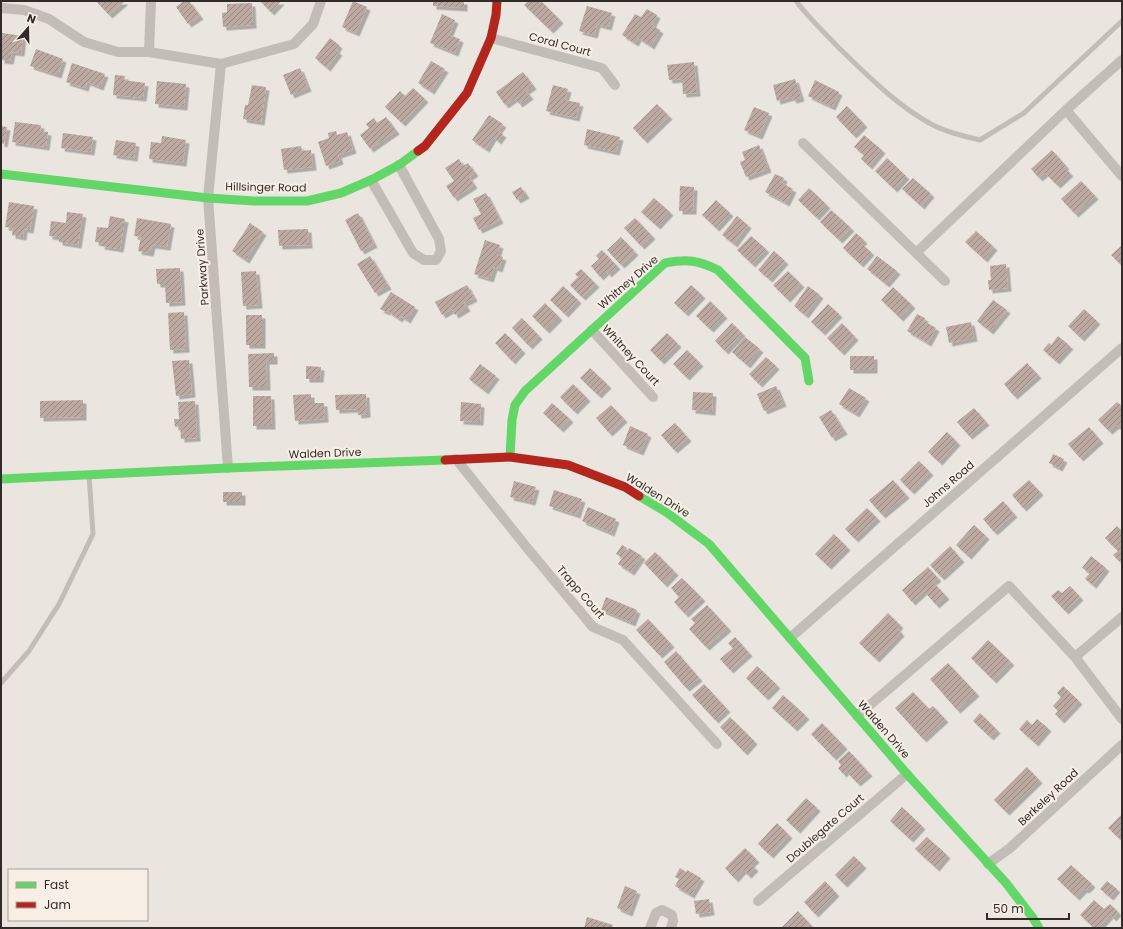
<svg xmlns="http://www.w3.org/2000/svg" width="1123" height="929" font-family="Poppins,sans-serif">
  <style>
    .building { fill: url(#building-hatch); filter: url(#shadow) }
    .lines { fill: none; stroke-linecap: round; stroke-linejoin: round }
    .lane { stroke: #c3bdb8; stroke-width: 5 }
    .street { stroke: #c3bdb8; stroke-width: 10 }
    .fast { stroke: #63d668; stroke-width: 9 }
    .jam { stroke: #b3261e; stroke-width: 9 }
    .labels { text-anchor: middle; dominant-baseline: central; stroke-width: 4; stroke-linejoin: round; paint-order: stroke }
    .street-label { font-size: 11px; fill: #332b27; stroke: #f7efe6 }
  </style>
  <defs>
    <pattern id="building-hatch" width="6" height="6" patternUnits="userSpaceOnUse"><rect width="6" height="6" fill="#bcaaa2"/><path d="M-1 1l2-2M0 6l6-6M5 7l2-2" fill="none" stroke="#998b84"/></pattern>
    <filter id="shadow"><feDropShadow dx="3.5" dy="3.5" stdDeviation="0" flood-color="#0004"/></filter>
  </defs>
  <rect width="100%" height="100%" fill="#eae5df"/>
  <path class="building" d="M96,1h29l-16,14z
    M184,1h5l11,15 -12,8 -12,-17z
    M260,1h21l-10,11z
    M353,1l14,6 -11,26 -14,-6z
    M433,1h31v7l-31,-2z
    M528,1h13l19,19 -10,10 -26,-25z
    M252,3l1,22 -30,2 -1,-14 5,-1v-8z
    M587,6l25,7 -4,14 -11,-3 -3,11 -15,-4z
    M647,9l10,6 -5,10 8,5 -9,16 -13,-8 -3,5 -13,-8 13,-21 6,3z
    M442,14l13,6 -6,15 11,4 -5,14 -25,-10z
    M2,33l21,3 -2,17 -9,-1 -2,9 -9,-1z
    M330,38l9,7 -3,5 3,2 -12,16 -12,-10z
    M36,49l27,10 -5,16 -28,-9z
    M431,61l14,8 -14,22 -13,-8z
    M694,62l3,31 -14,1 -1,-15 -13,1 -2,-15z
    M72,63l33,11 -5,13 -13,-5 -2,6 -19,-6z
    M300,68l8,20 -17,7 -8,-20z
    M523,72l10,14 -7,5 4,5 -11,8 -4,-6 -10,7 -9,-13z
    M115,75l10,1 -1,4 21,3 -2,15 -30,-3z
    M795,79l6,19 -8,2 -1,-3 -15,4 -4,-16z
    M815,80l24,12 -7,15 -24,-11z
    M157,81l29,3 -2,23 -29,-3z
    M252,85l14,2 -5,35 -18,-3 2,-14h3z
    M553,85l15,4 -3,11 15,3 -4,15 -30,-7z
    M413,88l12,11 -23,24 -17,-16 15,-16 5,5z
    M657,104l12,12 -25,24 -11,-12z
    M847,106l17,18 -11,11 -17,-18z
    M754,107l15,6 -10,23 -15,-6z
    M489,115l14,9 -5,7 5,3 -5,7 -5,-4 -7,12 -14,-9z
    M386,117l10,14 -26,18 -10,-14 9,-7 -3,-4 8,-6 3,5z
    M15,122l26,3 -1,6 8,1 -2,15 -34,-5z
    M1,126l6,1 -3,17 -3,-1z
    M587,129l33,8 -4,15 -32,-7z
    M336,131l1,4 10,-3 6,18 -15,5 2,6 -14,5 -8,-24 11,-4 -1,-5z
    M63,133l30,4 -2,15 -30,-4z
    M864,135l18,15 -13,16 -8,-7 3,-4 -10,-8z
    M162,136l24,4 -3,23 -34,-4 2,-17 10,1z
    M116,140l20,3 -2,15 -21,-3z
    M759,145l9,24 -22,8 -6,-15 5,-2 -3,-8z
    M301,146l1,5 9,-1 2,17 -29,3 -3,-21z
    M1052,150l14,16 -2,1 6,6 -13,12 -12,-12 -6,5 -8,-9z
    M887,158l19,18 -12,13 -19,-18z
    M459,159l4,7 5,-3 7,10 -6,4 5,8 -20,13 -8,-12 8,-5 -9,-13z
    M775,174l9,4 -2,5 11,6 -7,14 -21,-11z
    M913,178l18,16 -10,12 -19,-17z
    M1081,181l14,15 -20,18 -14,-15z
    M680,186l14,1 -1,24h-14z
    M521,187l5,8 -9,5 -5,-8z
    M809,188l18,17 -11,12 -18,-17z
    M486,193l14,27 -21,10 -6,-12 8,-4 -8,-15z
    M654,198l16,14 -13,14 -16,-14z
    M716,200l14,13 -14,15 -14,-13z
    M9,202l25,4 -4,24 -6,-1 -1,8 -11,-2 1,-7 -8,-1z
    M831,210l20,18 -12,12 -19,-18z
    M67,212l16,2 -5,31 -19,-3v-5l-10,-1 2,-15 15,2z
    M358,213l16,31 -13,7 -16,-31z
    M110,216l15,3 -5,30 -19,-3 1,-3 -7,-1 2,-15 11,1z
    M737,216l11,9 -14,19 -12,-9z
    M137,218l34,6 -4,23 -15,-2 -2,8 -12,-2 3,-14 -7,-1z
    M635,218l17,18 -11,10 -17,-18z
    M250,223l13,9 -17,28 -14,-9z
    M308,229l1,16 -30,1 -1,-16z
    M976,231l18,16 -10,12 -19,-17z
    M856,233l8,7 -3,3 10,9 -11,12 -17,-16z
    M751,236l15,13 -14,15 -15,-14z
    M621,237l14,15 -14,13 -14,-15z
    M485,240l15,5 -3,10 6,2 -4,12 -5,-2 -4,12 -16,-5z
    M1122,245v21l-11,-11z
    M602,250l15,16 -9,8 -2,-3 -6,6 -9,-11 8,-7 -3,-3z
    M774,251l11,10 -16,18 -11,-9z
    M370,256l18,30 -13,7 -18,-29z
    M877,256l20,15 -11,13 -19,-15z
    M1006,264l2,24 -19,2 -1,-10h3l-1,-14z
    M180,268l2,34 -16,1 -1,-19h-8l-1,-15z
    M581,269l15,15 -14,13 -12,-12 8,-8 -3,-3z
    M256,271l3,34 -16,1 -2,-34z
    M788,271l13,13 -14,15 -14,-14z
    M467,285l7,13 -10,5 3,5 -12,7 -3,-6 -10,6 -7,-13z
    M691,285l11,10 -17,18 -11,-10z
    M563,286l15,14 -13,14 -15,-14z
    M808,286l12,9 -15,20 -11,-9z
    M893,287l19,18 -12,13 -19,-18z
    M391,292l24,15 -8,13 -6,-4 -2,3 -12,-8 -1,1 -6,-3z
    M993,300l14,10 -17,21 -13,-10z
    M710,301l14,14 -14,14 -14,-13z
    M545,303l14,14 -13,13 -14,-14z
    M828,304l11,10 -17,18 -11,-10z
    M1084,309l13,12 -16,17 -13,-12z
    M184,312l2,37 -16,1 -2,-37z
    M917,314l8,4 -1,3 12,7 -8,15 -21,-12z
    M246,315h16v30h-16z
    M522,318l17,18 -10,10 -17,-18z
    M971,322l3,16 -25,5 -3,-16z
    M732,323l10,10 -17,18 -10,-10z
    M842,323l13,14 -14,15 -14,-14z
    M505,333l17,17 -10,11 -17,-18z
    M667,333l11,11 -17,17 -11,-11z
    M1058,336l12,10 -14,15 -13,-11 6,-7 2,2z
    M745,337l15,12 -13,16 -15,-13z
    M687,350l13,13 -14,14 -13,-13z
    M274,353v8h-8l1,26h-18l-1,-33z
    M850,356h24v14h-24z
    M766,357l10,9 -17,18 -10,-10z
    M189,360l3,34 -16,2 -4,-35z
    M1027,363l11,12 -24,21 -10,-12z
    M480,364l16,12 -11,15 -16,-12z
    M306,366l15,1 -1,12h-14z
    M590,368l18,17 -10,10 -18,-17z
    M573,384l14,14 -13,13 -14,-14z
    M776,386l7,17 -19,8 -7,-17z
    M849,388l17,10 -10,16 -17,-10z
    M693,392l20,1 -1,19 -20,-2z
    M311,394v9h13l1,16 -30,2 -2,-26z
    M366,394l1,20 -9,1 -1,-6 -21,1 -1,-15z
    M253,396h18l1,30h-19z
    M83,400v17l-43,1v-17z
    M195,401l2,37 -16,1 -1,-13 -5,1 -1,-8h5l-1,-17z
    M461,402l20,2 -1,18 -20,-1z
    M1117,402l5,4v21l-2,2 -4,-4 -7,6 -11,-11z
    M552,403l18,16 -10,10 -17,-16z
    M611,405l13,14 -15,14 -13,-15z
    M974,408l12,14 -17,14 -12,-14z
    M831,410l13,21 -12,7 -13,-21z
    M675,423l13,15 -14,12 -13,-15z
    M630,426l18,8 -8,18 -17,-7z
    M1089,427l11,13 -20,18 -12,-14z
    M947,432l10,10 -18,20 -11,-10z
    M1053,454l11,5 -5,9 -10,-5z
    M919,461l11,11 -19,19 -11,-11z
    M893,480l13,15 -24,20 -13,-15z
    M1029,480l11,12 -17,16 -11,-13z
    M514,481l22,6 -4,15 -22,-5z
    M554,490l28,9 -5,16 -28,-9z
    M223,492h19v10h-19z
    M1003,501l11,13 -20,18 -11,-13z
    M588,507l28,12 -5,14 -29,-12z
    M867,508l10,10 -22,21 -10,-10z
    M974,525l12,11 -18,20 -12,-11z
    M1117,526l5,5v28l-2,3 -7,-7 5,-4 -13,-13z
    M834,534l13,13 -19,19 -13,-12z
    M622,545l5,3 -6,9 -5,-3z
    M950,546l11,13 -20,18 -11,-12z
    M629,548l13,8 -11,16 -13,-8z
    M655,552l20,20 -11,12 -20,-21z
    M1091,556l15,12 -13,17 -8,-6 5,-6 -8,-5z
    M928,567l10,11 -5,4 13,14 -10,9 -12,-14 -12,11 -10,-12z
    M682,578l20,20 -17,16 -11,-12 5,-5 -8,-9z
    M1070,586l10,11 -15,14 -14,-15 7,-6 4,3z
    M606,597l31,13 -5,13 -31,-13z
    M707,605l21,23 -22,19 -17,-18 6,-6 -4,-4z
    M888,613l12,12 -3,3 4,5 -25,26 -17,-16z
    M648,619l23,25 -12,11 -23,-25z
    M735,637l14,16 -19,17 -10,-11 13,-11 -5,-5z
    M988,640l23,22 -18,18 -22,-22z
    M676,651l23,27 -13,10 -22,-26z
    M948,663l28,30 -19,17 -27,-31z
    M757,666l20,19 -12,12 -19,-19z
    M704,684l23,25 -12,11 -23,-25z
    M1063,686l16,15 -18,19 -6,-6 3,-3 -5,-5 8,-9 -4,-4z
    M913,692l16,17 4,-3 12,13 -22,20 -28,-31z
    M783,695l23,21 -12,12 -22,-20z
    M980,713l17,17 -7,7 -17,-16z
    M730,717l24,24 -10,11 -24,-25z
    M1037,719l11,9 -13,15 -16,-14 8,-9 5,5z
    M822,723l22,23 -11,11 -22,-23z
    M849,751l20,22 -12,10 -11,-12 -3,3 -5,-6 3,-3 -3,-4z
    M1027,767l12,13 -33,32 -12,-12z
    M806,798l11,10 -20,22 -11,-10z
    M902,807l20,19 -12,13 -20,-18z
    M1122,814v26h-1l-13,-12z
    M777,823l12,12 -19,20 -12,-11z
    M927,837l20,18 -11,13 -21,-19z
    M745,848l11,11 -5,5 4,4 -7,7 -5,-5 -8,9 -10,-11z
    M854,856l9,9 -19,19 -9,-9z
    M1071,865l21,19 -6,6 -2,-1 -8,8 -19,-18z
    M680,868l6,4 1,-2 14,8 -10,17 -16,-9 4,-7 -4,-2z
    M825,881l11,12 -21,21 -11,-12z
    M1107,881l10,8 -7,8 -10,-8z
    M625,886l12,5 -8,22 -12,-5z
    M709,899l2,13 -15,2 -2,-13z
    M1094,900l10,9 6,-5 8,8 -5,6 -3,-3 -12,13h-4l-14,-13z
    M798,911l12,13 -5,4h-23v-1z
    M587,917l26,8 -1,3h-28z"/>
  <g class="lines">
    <path class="lane" d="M796,1c12,16 27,30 41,45 28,27 59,59 94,78 15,8 32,12 49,16l44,-27 98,-92
      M1,683l28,-32 30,-47 34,-70 -4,-59"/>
    <path class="street" d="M1,8l23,2 25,9 35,23 34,10h31l72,12 73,-20 19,-20 8,-23
      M491,38l111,30 13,17
      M149,52l2,-51
      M1122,60l-56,50 56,66
      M221,64l-13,134 20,270
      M803,143l142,138
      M371,180l42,73 11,7h12l5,-9 -2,-12 -40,-74
      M917,252l149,-142
      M592,330l61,67
      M456,459l72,90 65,78 30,13 94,104
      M790,638l332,-290
      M1075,657l47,-40
      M857,716l152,-130 66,71 47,62
      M988,864l22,-16 112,-103
      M758,901l149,-127
      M650,928l6,-15 6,-3 10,5 1,6 -2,7"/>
    <path class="fast" d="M1,174l207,24 46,3h53l34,-8 30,-13 28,-15 19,-14
      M510,457l2,-37 3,-15 10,-14 140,-128c22,-4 33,-3 53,7l87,88 4,23
      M1,479l227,-11 217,-8
      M639,496l27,16 43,32 198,230 99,109 27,35 6,10"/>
    <path class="jam" d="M418,151l7,-5 42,-53 24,-55 5,-23 1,-14
      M445,460l65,-3 58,8 57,22 14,9"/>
  </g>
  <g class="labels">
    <g class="street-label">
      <text transform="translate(560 44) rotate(15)">Coral Court</text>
      <text transform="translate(266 187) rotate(1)">Hillsinger Road</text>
      <text transform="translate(202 267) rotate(-94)">Parkway Drive</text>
      <text transform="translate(628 282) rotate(-41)">Whitney Drive</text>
      <text transform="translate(631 355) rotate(47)">Whitney Court</text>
      <text transform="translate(325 453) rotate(-2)">Walden Drive</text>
      <text transform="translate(948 484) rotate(-41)">Johns Road</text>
      <text transform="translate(658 495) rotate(32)">Walden Drive</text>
      <text transform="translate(581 592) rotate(49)">Trapp Court</text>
      <text transform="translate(884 729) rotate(49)">Walden Drive</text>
      <text transform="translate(1048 797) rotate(-43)">Berkeley Road</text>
      <text transform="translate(825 828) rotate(-41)">Doublegate Court</text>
    </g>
  </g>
  <rect width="1123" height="929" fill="none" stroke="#332b27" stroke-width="4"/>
  <rect x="8" y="869" width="140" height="52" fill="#f7efe6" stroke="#a9a19a"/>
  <rect x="16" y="882" width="20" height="6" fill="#63d668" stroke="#a9a19a"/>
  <text x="44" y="889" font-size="12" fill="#332b27">Fast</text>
  <rect x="16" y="902" width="20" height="6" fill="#b3261e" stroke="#a9a19a"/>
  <text x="44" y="909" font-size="12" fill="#332b27">Jam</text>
  <g transform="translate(28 28) rotate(20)" stroke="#f7efe6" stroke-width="3" paint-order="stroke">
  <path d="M0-3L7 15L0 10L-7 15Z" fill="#332b27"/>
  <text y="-6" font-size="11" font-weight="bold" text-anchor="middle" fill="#332b27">N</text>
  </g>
  <path d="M987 913v6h82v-6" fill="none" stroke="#332b27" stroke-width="2"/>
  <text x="993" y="913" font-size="12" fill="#332b27" stroke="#f7efe6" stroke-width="3" paint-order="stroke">50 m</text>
</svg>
